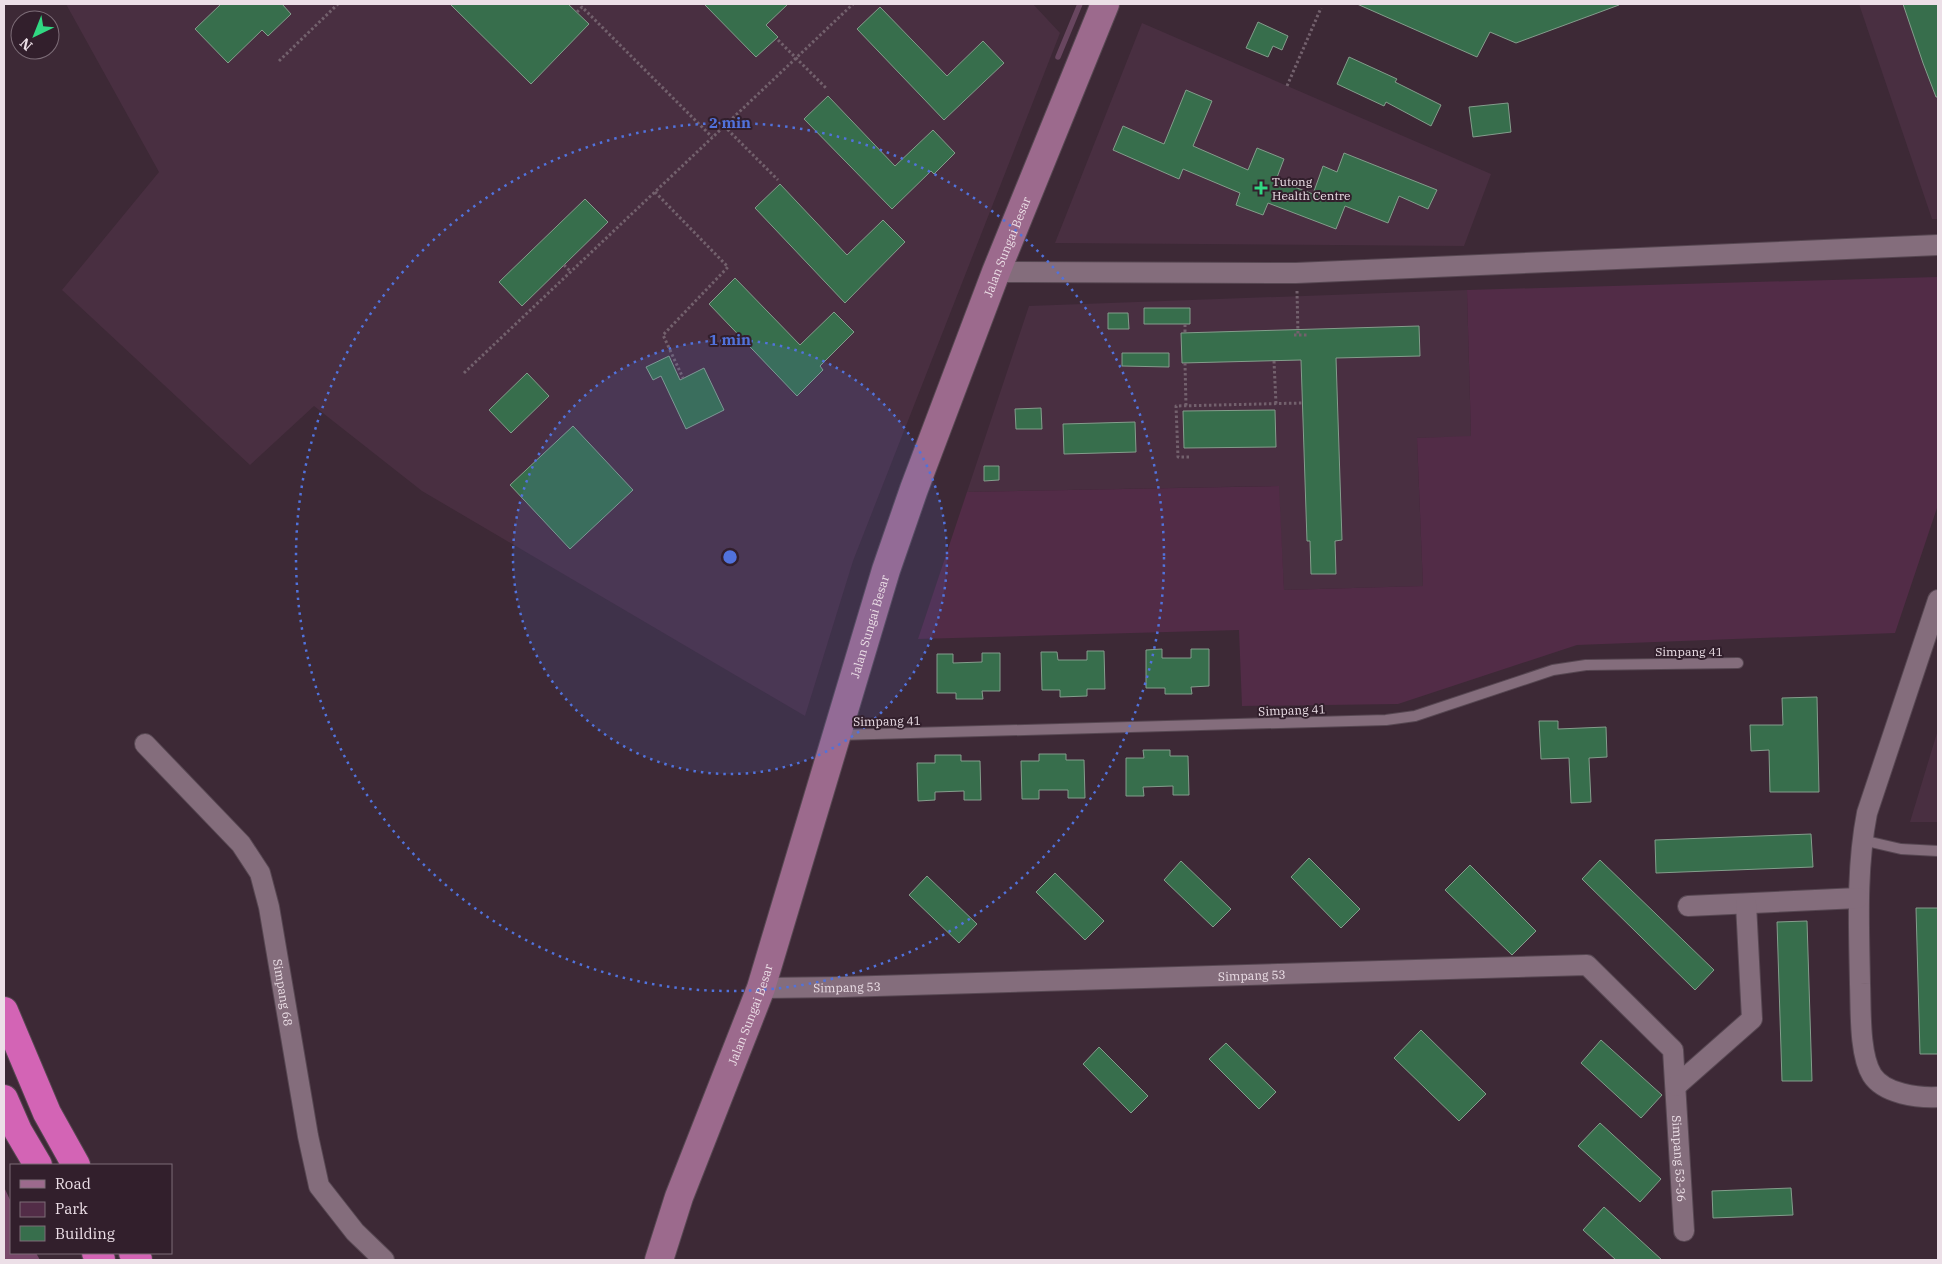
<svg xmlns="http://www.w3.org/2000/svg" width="1942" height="1264" font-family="'IBM Plex Serif',serif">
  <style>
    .built { fill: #492f41 }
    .green { fill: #522c47 }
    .forest { fill: #78486a }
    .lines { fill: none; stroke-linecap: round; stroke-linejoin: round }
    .stream { stroke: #68465f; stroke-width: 5.5 }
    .building { fill: #376e4c; stroke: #849d8c }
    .lane-casing { stroke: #574752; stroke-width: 12 }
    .street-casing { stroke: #574752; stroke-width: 22 }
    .secondary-casing { stroke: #574752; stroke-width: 30 }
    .highway-casing { stroke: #574752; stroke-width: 30 }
    .path { stroke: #73616d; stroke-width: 3; stroke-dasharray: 2.5 2.5; stroke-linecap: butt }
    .lane { stroke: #846d7c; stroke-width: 10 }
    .street { stroke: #846d7c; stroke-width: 20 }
    .secondary { stroke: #9c6a8d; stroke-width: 28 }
    .highway { stroke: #d364b5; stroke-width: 28 }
    .ring { fill: none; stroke: #5172dc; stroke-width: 2.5; stroke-dasharray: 2.5 5 }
    .poi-dot { fill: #31d882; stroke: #321f2c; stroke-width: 2 }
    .labels { text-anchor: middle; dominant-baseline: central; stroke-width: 4; stroke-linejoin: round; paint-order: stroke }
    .poi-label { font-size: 12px; fill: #ecdfe7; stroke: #321f2c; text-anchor: start }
    .street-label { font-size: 12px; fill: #ecdfe7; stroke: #321f2c }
    .centre { fill: #5172dc; stroke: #321f2c; stroke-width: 2.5 }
    .ring-label { font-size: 15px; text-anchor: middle; font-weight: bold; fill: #5172dc; stroke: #321f2c; stroke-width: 4; stroke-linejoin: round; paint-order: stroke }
  </style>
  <rect width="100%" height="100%" fill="#3d2936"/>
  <path class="built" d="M66,4h967l27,29 -207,528 -48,155 -383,-225 -108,-85 -64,59 -188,-175 97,-118z
    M1859,4h79v215h-6z
    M1142,23l349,151 -27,72 -409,-3z
    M1467,290l4,147 -54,1 6,148 -139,4 -6,-104 -311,6 62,-186z
    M1938,731v91h-28l27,-89z"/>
  <path class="green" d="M1938,277v228l-43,128 -318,12 -179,59 -156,2 -3,-76 -321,9 49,-147 312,-6 5,104 139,-4 -6,-148 54,-2 -4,-146z"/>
  <path class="forest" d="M4,1187l7,15v51h25l4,7h-36z"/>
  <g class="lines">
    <path class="stream" d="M1058,57l22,-53"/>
  </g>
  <path class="building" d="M221,4h61l9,10 -23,22 -6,-6 -34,33 -33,-34z
    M450,4h118l21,20 -58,60z
    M704,4h84l-22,21 12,12 -22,20z
    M1357,4h262v1l-103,38 -26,-11 -13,25z
    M1903,4h35v93h-2l-13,-34z
    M880,7l67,69 36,-35 21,22 -60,57 -87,-91z
    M1258,22l30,14 -6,14 -9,-4 -5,11 -22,-9z
    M1349,57l48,22 -2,3 46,23 -10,21 -45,-24 -2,4 -47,-22z
    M1186,90l26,11 -19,45 55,24 9,-22 27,11 -8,21 37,14 10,-28 14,6 7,-19 93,37 -9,19 -29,-13 -11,27 -43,-17 -9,23 -68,-26 -5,12 -27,-10 4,-12 -57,-24 -4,10 -66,-29 10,-24 41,18z
    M828,96l67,70 38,-36 22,23 -21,21 -3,-3 -39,38 -88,-90z
    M1508,103l3,29 -38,5 -4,-30z
    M780,184l67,71 36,-35 22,22 -60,61 -90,-95z
    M585,199l23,23 -86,84 -23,-24z
    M735,278l65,67 34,-33 20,20 -34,34 3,4 -26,26 -88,-92z
    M1144,308h46v16h-46z
    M1108,313h20l1,16h-21z
    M1419,326l1,30 -84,2 6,182 -7,1 1,33h-25l-1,-33h-3l-6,-181 -119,3 -1,-30z
    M1122,353h47v14l-47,-1z
    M669,356l11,24 24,-12 20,42 -38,19 -25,-53 -8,4 -7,-13z
    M527,373l22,23 -38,37 -22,-23z
    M1041,408l1,21h-26l-1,-20z
    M1275,410l1,37 -92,1 -1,-37z
    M1135,422l1,30 -72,2 -1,-30z
    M573,426l60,64 -63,59 -60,-64z
    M984,466h15v14l-15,1z
    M1162,649v9h29v-9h18v37l-18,1 1,7h-27v-6h-19v-38z
    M1087,651h17l1,38h-18v7l-27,1v-7h-18l-1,-38h16l1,8h29z
    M982,653h18v38h-18l1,8h-27v-6h-19v-39h16v9l29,-1z
    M1817,697l2,95h-49l-1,-42 -18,1 -1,-26h33l-1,-27z
    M1539,721h19v8l48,-2 1,30 -18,1 2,44 -20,1 -2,-45 -28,1z
    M1143,750h27v6h18l1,39h-16v-9l-30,1 1,9h-18v-38h18z
    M1039,754h27v6h18l1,38h-17v-8h-29v9h-17l-1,-38h18z
    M935,755h26v6h19l1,39h-17v-9l-29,1v8l-17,1 -1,-38h18z
    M1811,834l2,33 -157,6 -1,-33z
    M1309,858l51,51 -19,19 -50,-51z
    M1600,860l114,110 -19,20 -113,-111z
    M1181,861l50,48 -18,18 -49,-47z
    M1470,865l66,66 -24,24 -67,-65z
    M1055,873l49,48 -19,19 -49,-48z
    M927,876l50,48 -18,19 -50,-48z
    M1916,908h22v146h-18z
    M1807,921l5,160h-30l-5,-159z
    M1421,1030l65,64 -27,27 -65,-63z
    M1601,1040l61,55 -21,23 -60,-55z
    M1226,1043l50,49 -17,17 -50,-50z
    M1099,1047l49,49 -17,17 -48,-49z
    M1600,1123l61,56 -21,23 -62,-56z
    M1791,1188l2,27 -80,3 -1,-27z
    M1604,1207l58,53h-46l-33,-30z"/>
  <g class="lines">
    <defs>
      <path id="lane" d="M838,735l548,-15 29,-4 138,-46 33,-5 152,-2
        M1862,840l39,9 37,2"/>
      <g id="street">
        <path d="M996,272l300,1 642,-28"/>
        <path d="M1938,600l-71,213c-11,56 -8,114 -7,171 1,25 -1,70 12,91 12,19 46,23 66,22"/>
        <path id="s1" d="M145,744l96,100 19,29 9,34 39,229 11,50 36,46 29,28"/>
        <path d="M1688,906l170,-8"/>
        <path id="s2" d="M761,988l81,-1 745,-22 86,85 11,181"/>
        <path d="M1676,1086l76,-67 -6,-115"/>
      </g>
      <g id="secondary">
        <path id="s3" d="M659,1260l20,-63 82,-209 125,-418 28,-81 82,-217 109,-268"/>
      </g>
      <path id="highway" d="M4,1011l43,102 29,52
        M4,1099l14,32 20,34
        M96,1253l5,7
        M133,1253l5,7"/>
    </defs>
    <use href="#lane" class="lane-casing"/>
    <use href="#street" class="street-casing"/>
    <use href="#secondary" class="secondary-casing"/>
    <use href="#highway" class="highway-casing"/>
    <path class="path" d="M577,12l5,-5 130,130
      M778,40l49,49
      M279,61l59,-57
      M1287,86l34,-78
      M724,126l54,54
      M655,192l73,75 -65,68 20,43
      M564,265l7,7
      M1297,291l1,44
      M1185,332v-8
      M1294,335h14
      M1274,361l2,43
      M1185,363l1,43
      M464,373l389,-369
      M1189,457h-11l-2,-51 126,-3"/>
    <use href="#lane" class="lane"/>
    <use href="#street" class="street"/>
    <use href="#secondary" class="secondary"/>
    <use href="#highway" class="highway"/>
  </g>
  <circle cx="730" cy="557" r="217" fill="#5172dc" fill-opacity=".12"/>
  <g class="ring">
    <circle cx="730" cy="557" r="217"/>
    <circle cx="730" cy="557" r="434"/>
  </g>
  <path class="poi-dot" d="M1258.5 180.5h5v5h5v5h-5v5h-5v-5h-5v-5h5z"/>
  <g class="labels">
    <g class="poi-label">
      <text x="1272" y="181">Tutong<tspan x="1272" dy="14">Health Centre</tspan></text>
    </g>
    <g class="street-label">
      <text stroke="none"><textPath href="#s3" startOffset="1072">Jalan Sungai Besar</textPath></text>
      <text stroke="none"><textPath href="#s3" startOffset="668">Jalan Sungai Besar</textPath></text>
      <text x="1689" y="651">Simpang 41</text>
      <text transform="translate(1292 710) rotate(-2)">Simpang 41</text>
      <text transform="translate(887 721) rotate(-1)">Simpang 41</text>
      <text stroke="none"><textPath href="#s2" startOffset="491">Simpang 53</textPath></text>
      <text stroke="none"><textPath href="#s2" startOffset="86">Simpang 53</textPath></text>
      <text stroke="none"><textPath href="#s1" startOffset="295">Simpang 68</textPath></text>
      <text stroke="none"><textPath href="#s3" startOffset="262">Jalan Sungai Besar</textPath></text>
      <text stroke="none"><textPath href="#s2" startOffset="1056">Simpang 53-36</textPath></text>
    </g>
  </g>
  <circle cx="730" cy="557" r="8" class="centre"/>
  <g class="ring-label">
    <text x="730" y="128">2 min</text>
    <text x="730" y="345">1 min</text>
  </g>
  <rect width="1942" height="1264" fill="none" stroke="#ecdfe7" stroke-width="10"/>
  <rect x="10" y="1164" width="162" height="90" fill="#321f2c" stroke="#7c6c77"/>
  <rect x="20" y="1180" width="25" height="8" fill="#9c6a8d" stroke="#7c6c77"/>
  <text x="55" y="1189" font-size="15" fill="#ecdfe7">Road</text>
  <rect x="20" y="1202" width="25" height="15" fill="#522c47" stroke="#7c6c77"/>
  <text x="55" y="1214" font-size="15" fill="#ecdfe7">Park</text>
  <rect x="20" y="1226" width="25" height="15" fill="#376e4c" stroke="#7c6c77"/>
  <text x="55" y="1239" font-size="15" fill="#ecdfe7">Building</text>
  <g transform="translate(35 35) rotate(223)"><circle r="24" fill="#321f2c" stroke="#7c6c77"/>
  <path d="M0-4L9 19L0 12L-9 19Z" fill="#31d882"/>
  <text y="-8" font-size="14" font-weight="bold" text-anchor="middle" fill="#ecdfe7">N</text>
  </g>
</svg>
